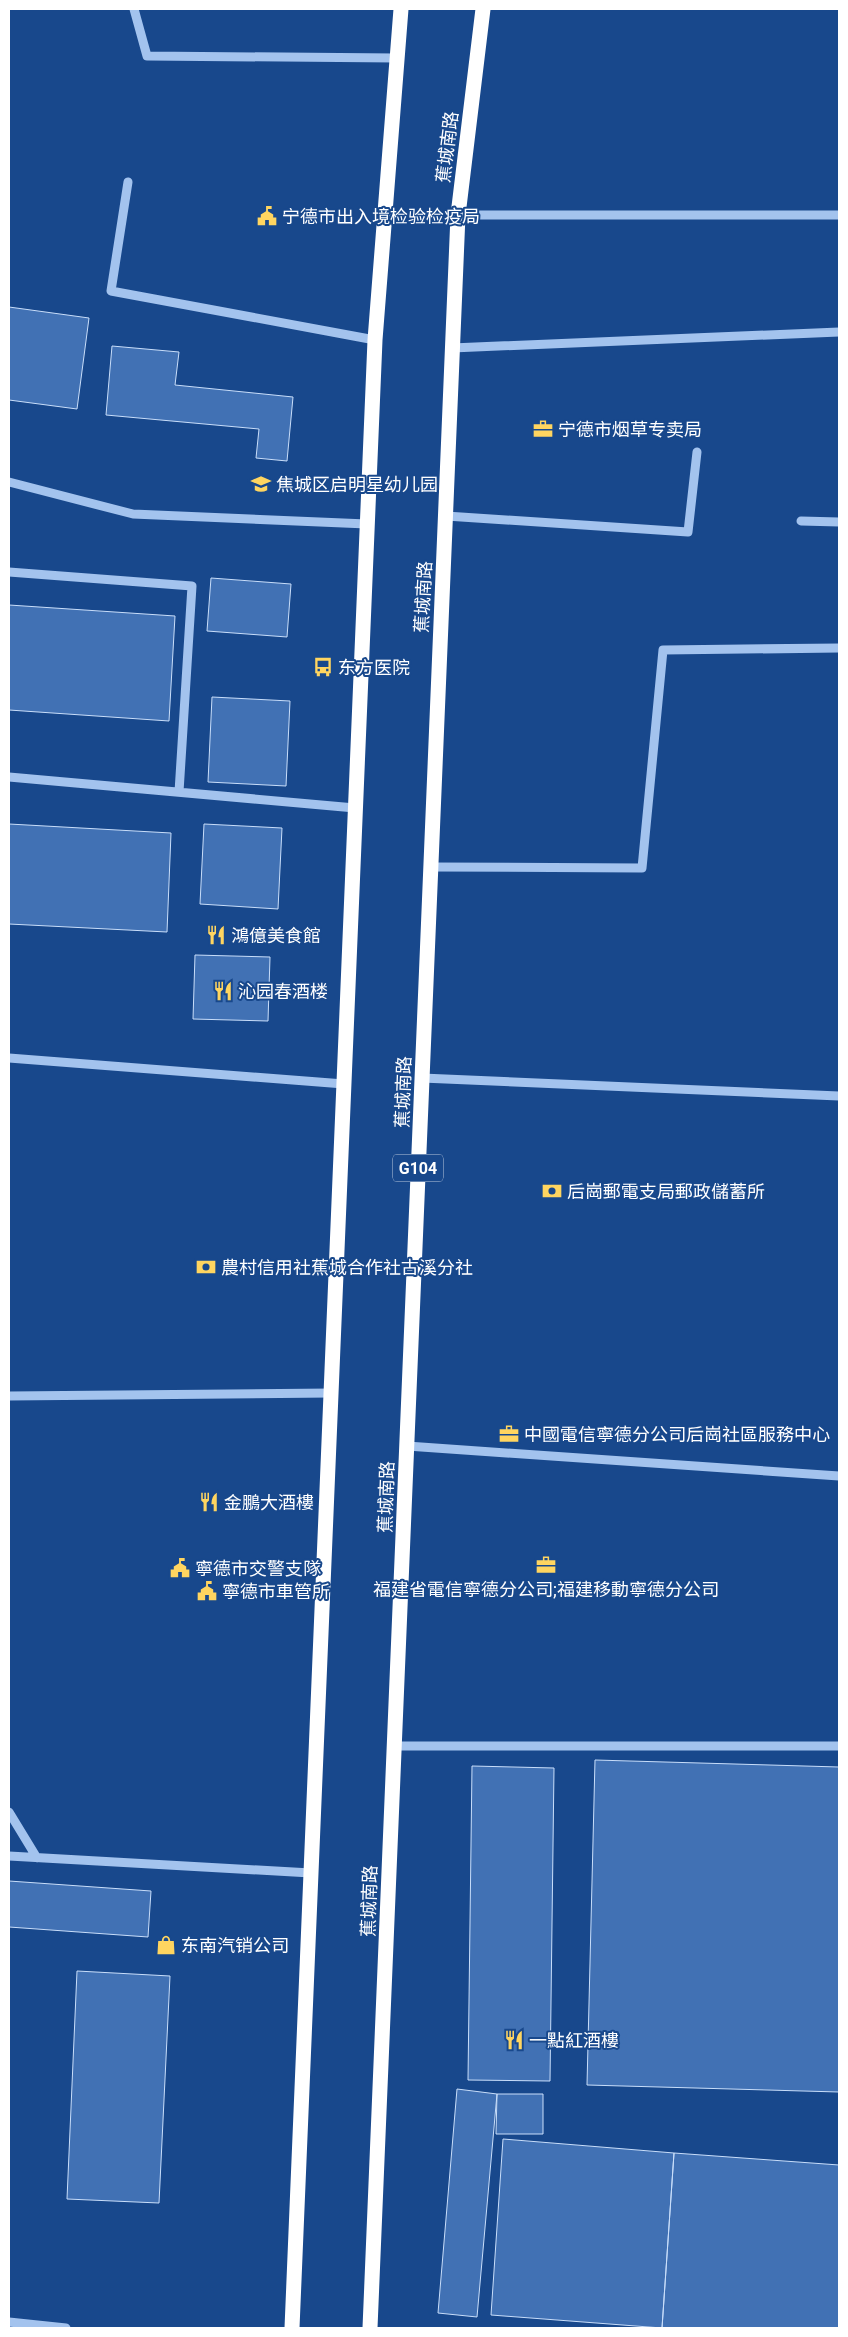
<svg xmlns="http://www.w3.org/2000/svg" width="848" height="2337" font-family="Roboto,'Noto Sans SC',sans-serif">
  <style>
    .building { fill: #4171b4; stroke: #c9defa }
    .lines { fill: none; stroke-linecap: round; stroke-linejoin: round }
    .minor { stroke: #a3c3ee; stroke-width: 9 }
    .highway { stroke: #fff; stroke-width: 15 }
    .labels { text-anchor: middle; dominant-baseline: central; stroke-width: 4; stroke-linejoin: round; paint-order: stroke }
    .shield { fill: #18488c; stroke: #bac8dc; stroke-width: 1 }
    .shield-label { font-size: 16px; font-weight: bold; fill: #fff }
    .street-label { font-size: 18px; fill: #fff; stroke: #18488c }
    .poi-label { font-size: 18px; fill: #fff; stroke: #18488c; text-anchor: start }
  </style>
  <rect width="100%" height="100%" fill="#18488c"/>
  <path class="building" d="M9,307l80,11 -12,91 -68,-9z
    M112,346l67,6 -4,33 118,12 -6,64 -31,-3 3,-29 -153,-14z
    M211,578l80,6 -4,53 -80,-6z
    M9,605l166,11 -6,105 -160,-11z
    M212,697l78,4 -4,85 -78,-4z
    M9,824l162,9 -4,99 -158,-8z
    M204,824l78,4 -4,81 -78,-5z
    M195,955l75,2 -2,64 -75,-2z
    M595,1760l244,7v325l-252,-7z
    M472,1766l82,2 -4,313 -82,-1z
    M9,1881l142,10 -3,46 -139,-10z
    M77,1971l93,5 -11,227 -92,-4z
    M457,2089l40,5 -20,223 -39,-4z
    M497,2094h46v40h-47z
    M503,2139l171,14 -12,175 -171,-13z
    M674,2153l165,12v163h-177z"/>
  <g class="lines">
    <path class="minor" d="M134,9l13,47 249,2
      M128,182l-17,109 264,49
      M458,215h381
      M452,348l387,-16
      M9,482l124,32 234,10
      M446,516l242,16 9,-80
      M801,521l38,1
      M9,572l183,14 -13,206
      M9,777l346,31
      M431,867l211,1 21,-218 176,-2
      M9,1058l335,26
      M422,1078l417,18
      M9,1396l322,-3
      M407,1446l432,30
      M395,1746h444
      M9,1812l28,46
      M9,1856l302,17
      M9,2322l57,6"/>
    <path class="highway" d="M292,2328l83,-1988 26,-331
      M370,2328l88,-2113 25,-206"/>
  </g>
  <defs>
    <symbol id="civic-bare" viewBox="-9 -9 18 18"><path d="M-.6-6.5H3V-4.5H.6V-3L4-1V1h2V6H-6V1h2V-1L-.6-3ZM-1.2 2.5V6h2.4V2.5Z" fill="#ffd560" stroke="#18488c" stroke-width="2.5" paint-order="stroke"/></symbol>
    <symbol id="office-bare" viewBox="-9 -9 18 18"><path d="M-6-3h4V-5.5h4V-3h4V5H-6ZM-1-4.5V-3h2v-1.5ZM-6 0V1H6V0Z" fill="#ffd560" stroke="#18488c" stroke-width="2.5" paint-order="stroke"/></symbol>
    <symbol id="school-bare" viewBox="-9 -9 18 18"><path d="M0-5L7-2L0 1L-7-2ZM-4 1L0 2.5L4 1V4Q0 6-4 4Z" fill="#ffd560" stroke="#18488c" stroke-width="2.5" paint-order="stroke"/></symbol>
    <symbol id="bus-bare" viewBox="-9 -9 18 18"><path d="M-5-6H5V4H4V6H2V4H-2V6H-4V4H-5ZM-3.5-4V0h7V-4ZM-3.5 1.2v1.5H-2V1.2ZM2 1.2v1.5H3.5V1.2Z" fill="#ffd560" stroke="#18488c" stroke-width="2.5" paint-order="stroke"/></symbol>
    <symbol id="restaurant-bare" viewBox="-9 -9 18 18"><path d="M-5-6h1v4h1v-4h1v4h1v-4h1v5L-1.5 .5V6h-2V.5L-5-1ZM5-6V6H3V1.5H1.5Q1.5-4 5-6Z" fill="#ffd560" stroke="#18488c" stroke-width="2.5" paint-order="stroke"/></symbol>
    <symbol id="bank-bare" viewBox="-9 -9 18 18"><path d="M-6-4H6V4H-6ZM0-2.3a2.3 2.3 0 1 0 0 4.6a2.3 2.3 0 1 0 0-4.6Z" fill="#ffd560" stroke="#18488c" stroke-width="2.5" paint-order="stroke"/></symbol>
    <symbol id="shop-bare" viewBox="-9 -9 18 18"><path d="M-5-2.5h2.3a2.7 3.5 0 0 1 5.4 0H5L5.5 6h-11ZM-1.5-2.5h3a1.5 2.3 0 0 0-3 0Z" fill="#ffd560" stroke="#18488c" stroke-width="2.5" paint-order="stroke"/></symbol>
  </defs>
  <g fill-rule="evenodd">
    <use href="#civic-bare" x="253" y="202" width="28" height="28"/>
    <use href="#office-bare" x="529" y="415" width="28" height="28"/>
    <use href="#school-bare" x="247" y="470" width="28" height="28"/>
    <use href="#bus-bare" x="309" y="653" width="28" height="28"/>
    <use href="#restaurant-bare" x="202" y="921" width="28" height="28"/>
    <use href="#restaurant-bare" x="209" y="977" width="28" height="28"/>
    <use href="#bank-bare" x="538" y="1177" width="28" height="28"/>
    <use href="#bank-bare" x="192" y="1253" width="28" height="28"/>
    <use href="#office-bare" x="495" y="1420" width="28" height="28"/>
    <use href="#restaurant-bare" x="195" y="1488" width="28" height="28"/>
    <use href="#office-bare" x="532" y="1551" width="28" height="28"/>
    <use href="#civic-bare" x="166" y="1554" width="28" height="28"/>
    <use href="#civic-bare" x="193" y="1577" width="28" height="28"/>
    <use href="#shop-bare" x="152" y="1931" width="28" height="28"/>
    <use href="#restaurant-bare" x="500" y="2026" width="28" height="28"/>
  </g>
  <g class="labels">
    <rect class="shield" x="393" y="1154.5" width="50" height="27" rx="4"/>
    <g class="shield-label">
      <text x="418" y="1168">G104</text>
    </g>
    <g class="street-label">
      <text transform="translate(447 147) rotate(-83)">蕉城南路</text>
      <text transform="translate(423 597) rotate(-87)">蕉城南路</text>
      <text transform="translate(403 1092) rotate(-88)">蕉城南路</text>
      <text transform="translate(386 1497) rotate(-88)">蕉城南路</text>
      <text transform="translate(369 1901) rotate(-88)">蕉城南路</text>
    </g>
    <g class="poi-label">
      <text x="282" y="216">宁德市出入境检验检疫局</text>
      <text x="558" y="429">宁德市烟草专卖局</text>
      <text x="276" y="484">焦城区启明星幼儿园</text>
      <text x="338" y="667">东方医院</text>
      <text x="231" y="935">鴻億美食館</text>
      <text x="238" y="991">沁园春酒楼</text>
      <text x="567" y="1191">后崗郵電支局郵政儲蓄所</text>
      <text x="221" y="1267">農村信用社蕉城合作社古溪分社</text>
      <text x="524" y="1434">中國電信寧德分公司后崗社區服務中心</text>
      <text x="224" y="1502">金鵬大酒樓</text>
      <text x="195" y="1568">寧德市交警支隊</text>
      <text x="546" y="1589" text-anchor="middle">福建省電信寧德分公司;福建移動寧德分公司</text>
      <text x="222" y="1591">寧德市車管所</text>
      <text x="181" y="1945">东南汽销公司</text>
      <text x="529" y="2040">一點紅酒樓</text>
    </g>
  </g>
  <rect width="848" height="2337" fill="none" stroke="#ffffff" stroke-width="20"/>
</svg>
